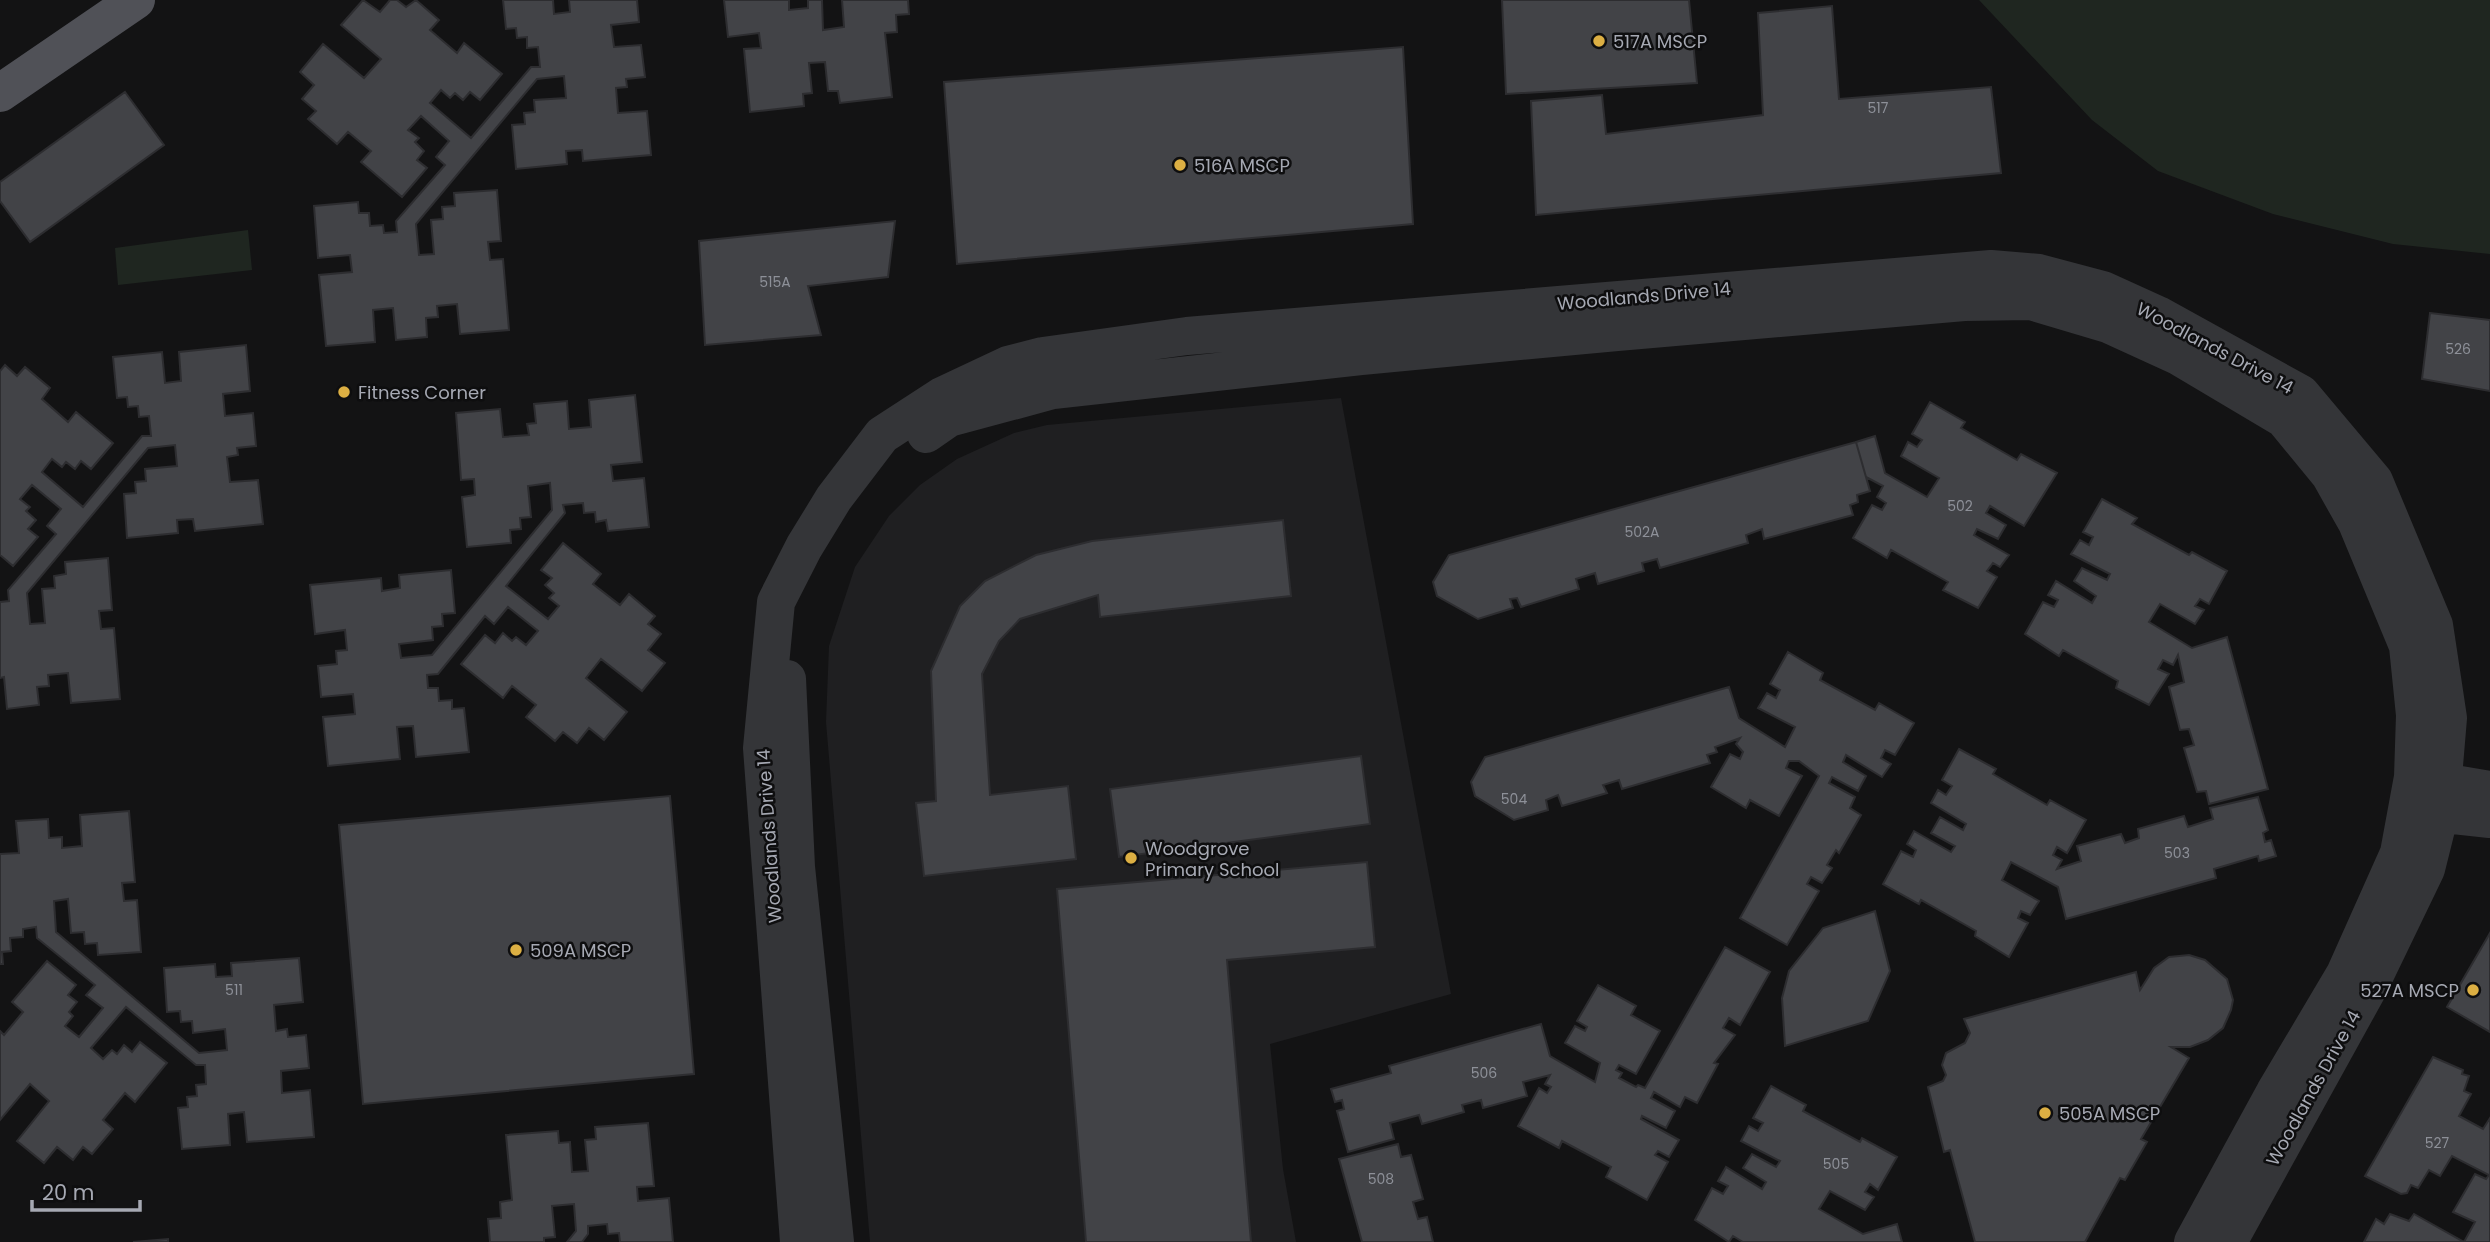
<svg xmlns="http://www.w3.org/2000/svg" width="2490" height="1242" font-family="Poppins,sans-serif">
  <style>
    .built { fill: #1f1f21 }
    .green { fill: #1f2620 }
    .building { fill: #424347; stroke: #2d2d30; stroke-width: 2 }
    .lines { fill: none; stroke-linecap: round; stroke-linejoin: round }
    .minor { stroke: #343538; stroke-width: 38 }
    .major { stroke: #505157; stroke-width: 38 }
    .poi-dot { fill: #dcaf43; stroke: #0e0e0f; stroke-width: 2.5 }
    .labels { text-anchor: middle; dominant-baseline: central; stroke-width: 5; stroke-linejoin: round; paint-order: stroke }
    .number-label { font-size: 14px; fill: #8d9098 }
    .poi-label { font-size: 18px; fill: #a6a9b3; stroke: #0e0e0f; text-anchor: start }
    .street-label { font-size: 18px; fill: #a6a9b3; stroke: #0e0e0f }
  </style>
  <rect width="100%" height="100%" fill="#131314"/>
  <path class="built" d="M1341,398l110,596 -181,50 13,125 13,73h-426l-44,-520 3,-76 26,-79 34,-51 31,-31 37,-26 57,-26 33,-8z"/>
  <path class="green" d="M1979,0h511v254l-97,-10 -120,-30 -115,-43 -66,-51z
    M248,230l4,40 -134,15 -3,-37z"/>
  <path class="building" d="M363,0l17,12 10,-12h7l9,7 10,-7 23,20 -9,10 27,23 7,-10 38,31 -22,26 -10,-8 -7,8 -8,-7 -5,5 -9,-8 -11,13 41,35 60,-71h9l-2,-20 -11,1v-11l-10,1 -1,-10 -10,1 -3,-29h50l1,14 16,-2 -1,-12h68l2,22 -28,3 3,22 27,-2 4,32 -19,2 1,8 -11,1 2,25 29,-2 4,44 -68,6 -1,-11 -16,1 1,13 -51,5 -4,-44 13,-1 -1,-11 11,-1 -1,-12 32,-2 -2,-22 -27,3 -121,145 3,31 15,-1 -3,-34 12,-1 -1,-12 13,-1 -1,-13 43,-3 4,51 -13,1 2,18 13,-1 6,71 -49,4 -3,-30 -20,2 1,11 -12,1 1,19 -31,3 -3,-32 -20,2 2,32 -49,4 -7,-71 33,-3 -2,-17 -32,3 -4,-52 44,-4 1,11h10l1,13 13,-1 1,8 13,-1 -1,-11 49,-56 -9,-8 13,-16 -28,-25 -13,14 11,8 -4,4 9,9 -7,9 10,8 -25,29 -41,-35 10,-11 -23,-19 -11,12 -29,-25 8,-8 -14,-12 12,-14 -14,-13 23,-28 41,34 17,-19 -40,-34z
    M724,0h65v10l19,-2v-8h14l1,30 21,-3 -2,-27h66l1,14 -13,1 1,17 -12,1 7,64 -52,6 -2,-12h-10l-3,-29 -16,1 3,30 -9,1 1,12 -54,6 -6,-63 17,-1 -2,-15 -31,4z
    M1502,0h187l8,83 -191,11z
    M1832,6l7,93 152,-12 10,86 -465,42 -5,-114 71,-6 4,39 157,-19 -5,-102z
    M1403,47l10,177 -456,40 -13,-182z
    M125,92l39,53 -134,97 -30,-41v-19z
    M895,221l-7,56 -80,9 13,49 -116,10 -6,-104z
    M2430,313l60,7v71l-68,-12z
    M246,345l4,46 -27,3 2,22 28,-3 3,33 -19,2 1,7 -11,2 3,25 28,-2 5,44 -68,7 -2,-12 -16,1 1,13 -51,5 -3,-44 12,-1 -1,-11 11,-1 -1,-12 32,-3 -2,-21 -27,3 -121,145 3,31 15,-1 -3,-34 13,-1 -1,-12 12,-2 -1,-12 43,-4 4,52 -13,1 2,18 13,-1 6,71 -49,4 -3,-30 -20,2 1,11 -12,1 2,18 -32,4 -3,-32 -4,1v-76l9,-1 -1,-11 48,-56 -9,-8 14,-17 -29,-24 -12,14 10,8 -4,4 10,9 -8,9 10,8 -25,29 -13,-11v-184l5,-6 12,11 8,-9 25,21 -8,11 26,23 8,-10 37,31 -22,26 -10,-8 -6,8 -9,-7 -4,5 -10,-8 -10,13 41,35 59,-71h9l-2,-20 -10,1 -1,-11 -10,1 -1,-10 -10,1 -4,-41 49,-5 3,31 16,-2 -2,-29z
    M635,395l7,67 -31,3 2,16 31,-3 5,49 -41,4 -2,-11 -10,2 -1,-10 -11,1 -1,-10 -20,2 2,8 -59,73 42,33 11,-13 -10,-8 5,-5 -9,-8 7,-7 -11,-8 22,-27 38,31 -8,10 27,21 9,-11 26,22 -7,8 13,10 -13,16 17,13 -23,28 -41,-32 -15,19 41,34 -23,28 -15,-12 -12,15 -14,-11 -8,9 -29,-24 10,-12 -24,-19 -9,12 -42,-34 24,-29 10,8 8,-10 9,8 4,-4 10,8 12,-14 -30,-24 -14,17 -9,-8 -47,58 -11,1 1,13h10l1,13 13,-1v9l12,-1 5,44 -53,5 -3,-31 -16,1 3,32 -72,7 -5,-49 32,-3 -2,-20 -32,3 -3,-31 19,-2 -1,-13 11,-1 -2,-20 -30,4 -5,-49 71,-7 1,13 18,-3 -1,-13 52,-5 4,43 -13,1 1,12 -11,1 1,13 -34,4 2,14 31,-3 120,-145 -2,-27 -22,3 3,31 -11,1 1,11 -11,1 1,13 -44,4 -5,-50 13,-2 -1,-16 -13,1 -5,-67 44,-4 3,28 26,-2 -2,-11 9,-1 -2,-19 33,-3 2,28 22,-2 -2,-27z
    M1930,402l35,20 -4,6 56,32 4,-6 36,19 -33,53 -34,-20 -4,7 20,12 -8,14 -21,-10 -3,6 35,20 -9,12 -7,-4 -6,8 10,6 -19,31 -35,-18 5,-8 -57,-32 -4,8 -34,-20 19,-33 10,5 4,-7 -9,-6 6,-11 -17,-9 -10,-35 19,-6 10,37 42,24 12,-19 -38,-22 7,-14 9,5 5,-7 -10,-6z
    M1856,442l14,49 -13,4 1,7 -8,3 3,10 -89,24 -2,-10 -16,6 2,8 -88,25 -3,-9 -15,4 2,8 -46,13 -3,-11 -19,6 3,10 -58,18 -4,-9 -7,1 3,9 -35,11 -41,-23 -4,-14 16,-27z
    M2102,499l35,19 -5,6 57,31 3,-3 35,19 -18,33 -9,-5 -5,7 9,4 -9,14 -35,-20 -11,18 43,26 35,-11 41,152 -59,15 -3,-13 -9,1 -13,-44 10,-3 -5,-16 -9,1 -11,-43 15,-5 -6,-27 -5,10 -10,-5 -5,9 11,5 -20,31 -33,-17 2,-7 -55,-31 -4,6 -34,-22 18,-32 11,5 4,-7 -10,-5 8,-14 36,22 4,-7 -22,-15 8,-13 25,12 3,-6 -39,-20 9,-14 9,5 4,-8 -10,-5z
    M1283,520l8,76 -191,21 -2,-22 -78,24 -21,22 -17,33 8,121 78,-9 8,73 -152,17 -8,-73 20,-2 -5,-130 29,-65 25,-25 51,-26 56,-14z
    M1788,652l35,21 -3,7 55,30 4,-7 35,20 -19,32 -10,-5 -4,8 10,6 -9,13 -36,-22 -3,7 23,14 -8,15 -26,-14 -3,6 26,14 -5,11 11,7 -22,38 -3,-3 -9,15 5,3 -10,15 -11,-6 -4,7 12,7 -32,54 -47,-27 79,-142 -20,-15h-10l-3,7 16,8 -23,40 -29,-16 -4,8 -35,-21 19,-33 10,5 3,-7 -7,-8 4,-6 -25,9 2,5 -10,3 3,8 -88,26 -3,-9 -16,5 4,8 -45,13 -4,-11 -12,5 2,10 -34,10 -39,-24 -4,-14 14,-25 244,-70 10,31 46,29 10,-20 -37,-19 9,-15 9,5 4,-8 -10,-6z
    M1959,749l37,20 -3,5 54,31 3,-5 36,20 -19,33 -10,-6 -4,8 9,5 -5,9 24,-8 -4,-15 44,-12 4,9 14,-5 -1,-9 46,-13 4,11 25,-8 -3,-11 48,-11 10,33 -5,3 2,9 6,-2 5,16 -17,5 -1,-5 -44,13 2,9 -150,41 -8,-32 -47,-25 -9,18 37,21 -9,14 -9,-4 -3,7 10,5 -19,34 -34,-21 1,-5 -55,-31 -2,4 -36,-20 18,-33 12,6 3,-7 -9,-6 7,-13 37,21 4,-6 -24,-13 9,-16 23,13 3,-6 -35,-21 7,-13 8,5 6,-9 -10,-6z
    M1361,756l9,68 -251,33 -9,-68z
    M670,796l24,278 -331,30 -24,-279z
    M129,811l6,71 -13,1 2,18 13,-1 4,52 -43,3 -1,-12 -12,1 -1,-12 -13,1 -3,-34 -14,2 2,31 143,121 28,-3 -2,-21 -32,4 -1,-12 -11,1 -1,-11 -13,1 -3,-44 51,-4 1,13 16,-1 -1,-13 68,-5 4,44 -29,3 2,26 11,-2 1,8 18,-2 3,33 -28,3 1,22 28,-3 4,47 -67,5 -3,-30 -16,2 2,31 -48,4 -4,-41 10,-1 -1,-10 10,-1 -1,-11 10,-1 -1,-19h-9l-70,-58 -35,41 12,11 9,-9 5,4 7,-9 8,7 8,-10 27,21 -32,39 -10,-9 -22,27 10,9 -21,25 -9,-7 -10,13 -16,-13 -13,16 -27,-22 32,-40 -19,-17 -30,36v-89l4,4 19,-23 -11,-10 35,-41 29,24 -8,10 9,7 -8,10 4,4 -8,10 14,11 24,-29 -17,-13 9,-10 -58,-47 -1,-11 -13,2v8l-13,1 1,13 -9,1 1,12h-3v-110l19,-1 -3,-32 32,-2 1,19 13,-1v11l20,-2 -2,-31z
    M1367,862l8,85 -148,13 24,282h-165l-29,-353z
    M1875,911l15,60 -22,50 -83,25 -3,-48 7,-27 34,-43z
    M2490,933v99l-43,-25z
    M1725,947l45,25 -30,53 -11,-7 -6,10 12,7 -21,28 4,1 -21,39 -12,-6 -5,10 -26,-15 -3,6 24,13 -9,17 -24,-12 -1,3 38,21 -10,17 -11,-6 -3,4 13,7 -21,38 -41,-23 5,-10 -49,-26 -3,7 -41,-22 21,-38 8,5 4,-6 -6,-3 5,-9 -27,7 4,14 -44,12 -2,-8 -19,5 2,7 -42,12 -3,-9 -29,8 4,16 -46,13 -11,-41 7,-2 -2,-9 -7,2 -4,-13 60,-16 -2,-7 152,-42 9,32 45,26 5,-19 -35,-20 10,-17 10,5 2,-4 -10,-6 21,-36 38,21 -5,9 29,16 -24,43 -17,-9 -3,5 6,3 -3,5 17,9 2,-2 7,3z
    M2189,955l16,5 22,19 6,21 -2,10 -8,18 -15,12 -18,7h-19l18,11 -48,81 6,3 -22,38 -5,-2 -35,64h-110l-25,-92 -6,2 -16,-65 15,-6 3,-6 -4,-10 4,-12 19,-10 5,-10 -6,-14 172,-47 4,18 14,-22 15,-11z
    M2433,1057l30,13 -1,4 7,2 -5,15 7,3 -12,22 24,13 7,-11v124h-26l11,-20 -22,-10 22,-38 11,5 3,-4 -37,-19 -12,20 -11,-6 -11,18 -7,-3 -4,8 -6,1 -36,-18z
    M1771,1086l35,19 -3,6 57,31 2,-4 35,19 -19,33 -8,-6 -5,8 9,5 -9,13 -35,-19 -11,18 44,25 34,-10 5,18h-159l-10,-6 -4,6 -34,-22 17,-32 11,6 5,-8 -10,-5 8,-14 36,22 4,-7 -23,-14 9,-14 24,13 4,-6 -39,-20 8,-15 9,5 5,-8 -10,-5z
    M648,1123l6,63 -17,1 1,14 31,-3 4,44h-53l-1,-9 -11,1 -1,-10 -19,2v8l-6,8h-15l9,-11 -2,-27 -22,2 3,31 -11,1v4h-54l-2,-23 13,-1 -1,-16 12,-2 -6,-65 52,-4 1,12 11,-1 2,30 16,-1 -3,-31 11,-1 -1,-12z
    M1398,1144l3,13 10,-2 12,44 -10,3 5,17 9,-2 6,25h-71l-23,-83z
    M2390,1214l19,7 5,-7 50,28h-100l12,-23 8,5z
    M168,1239v3h-35z"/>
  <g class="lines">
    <path class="minor" d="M926,434l23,-16 104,-28 308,-34 256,-24 347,-30 67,-1 77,23 70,32 106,63 46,56 27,48 51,123 7,69 -2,62 -14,76 -54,121 -70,118 -82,150
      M787,679l9,188 39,375
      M2419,778l71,12
      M2417,811l73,8
      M799,1242l-37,-494 14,-146 28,-55 30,-49 48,-63 60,-39 66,-31 35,-9 144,-20 804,-67 48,4 64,17 55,25 143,79 73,87 60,144 14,93 -8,95 -14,56 -56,116 -142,257"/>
    <path class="major" d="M0,93l136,-93"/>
  </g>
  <g class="poi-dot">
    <circle cx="1599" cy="41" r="7"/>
    <circle cx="1180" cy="165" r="7"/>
    <circle cx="344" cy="392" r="7"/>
    <circle cx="1131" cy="858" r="7"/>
    <circle cx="516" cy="950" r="7"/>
    <circle cx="2473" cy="990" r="7"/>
    <circle cx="2045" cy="1113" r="7"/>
  </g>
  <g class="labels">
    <g class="number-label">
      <text x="1878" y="108">517</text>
      <text x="775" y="282">515A</text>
      <text x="2458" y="349">526</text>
      <text x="1960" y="506">502</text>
      <text x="1642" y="532">502A</text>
      <text x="1514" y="799">504</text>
      <text x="2177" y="853">503</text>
      <text x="234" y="990">511</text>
      <text x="1484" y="1073">506</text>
      <text x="2437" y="1143">527</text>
      <text x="1836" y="1164">505</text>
      <text x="1381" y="1179">508</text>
    </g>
    <g class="poi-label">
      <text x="1613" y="41">517A MSCP</text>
      <text x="1194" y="165">516A MSCP</text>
      <text x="358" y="392">Fitness Corner</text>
      <text x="1145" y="848">Woodgrove<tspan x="1145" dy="21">Primary School</tspan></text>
      <text x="530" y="950">509A MSCP</text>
      <text x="2459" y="990" text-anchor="end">527A MSCP</text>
      <text x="2059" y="1113">505A MSCP</text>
    </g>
    <g class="street-label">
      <text transform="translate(1644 296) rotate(-5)">Woodlands Drive 14</text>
      <text transform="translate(2215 348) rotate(28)">Woodlands Drive 14</text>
      <text transform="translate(769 836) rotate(-94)">Woodlands Drive 14</text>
      <text transform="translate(2313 1088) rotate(-61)">Woodlands Drive 14</text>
    </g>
  </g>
  <path d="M32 1200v10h108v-10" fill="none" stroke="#a6a9b3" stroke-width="3.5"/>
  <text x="42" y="1200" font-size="21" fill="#a6a9b3" stroke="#0e0e0f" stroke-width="5" paint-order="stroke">20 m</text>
</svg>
